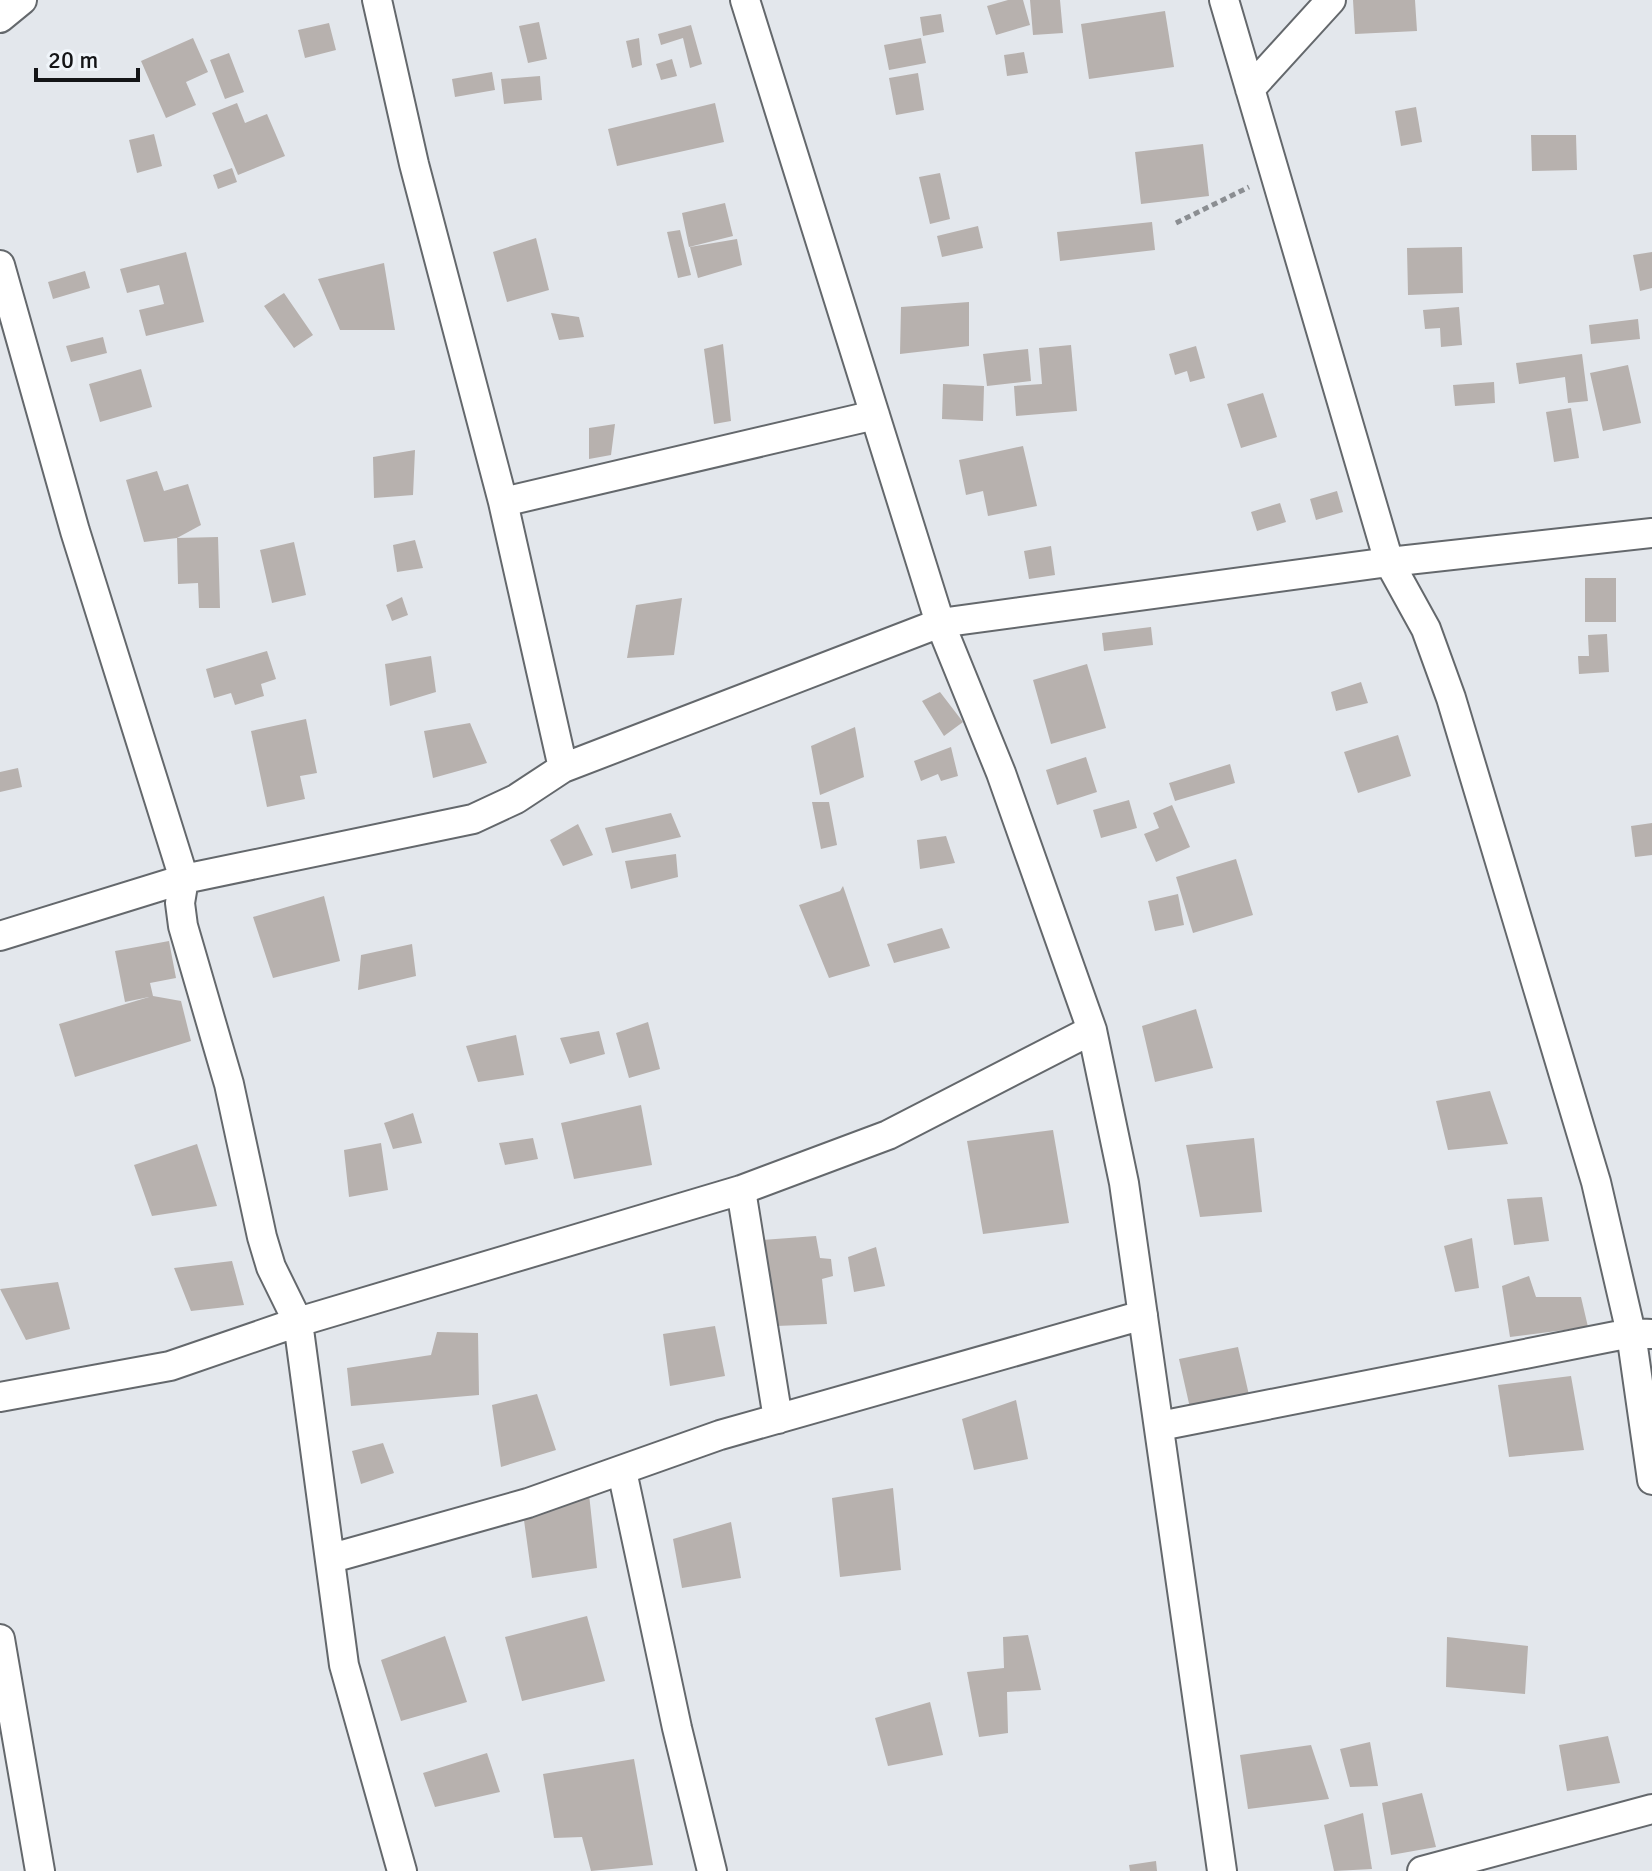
<svg xmlns="http://www.w3.org/2000/svg" width="1652" height="1871" font-family="Signika,sans-serif">
  <style>
    .building { fill: #b7b1ae }
    .lines { fill: none; stroke-linecap: round; stroke-linejoin: round }
    .minor-casing { stroke: #64686c; stroke-width: 32 }
    .path { stroke: #8b8e92; stroke-width: 5; stroke-dasharray: 6 4; stroke-linecap: butt }
    .minor { stroke: #fff; stroke-width: 28 }
  </style>
  <rect width="100%" height="100%" fill="#e3e7ec"/>
  <path class="building" d="M1008,0h15l7,25 -34,10 -9,-29z
    M1030,0h30l3,33 -30,2z
    M1353,0h62l2,31 -62,3z
    M1165,11l9,56 -85,12 -8,-55z
    M941,14l3,18 -21,4 -3,-19z
    M539,22l8,37 -19,4 -9,-37z
    M329,23l7,27 -31,8 -7,-28z
    M691,25l11,39 -12,4 -7,-30 -22,7 -3,-11z
    M193,38l15,34 -22,10 10,23 -30,13 -25,-57z
    M639,38l3,27 -10,3 -6,-27z
    M921,38l5,25 -37,7 -5,-25z
    M1024,52l4,21 -21,3 -3,-21z
    M229,53l15,39 -19,7 -15,-39z
    M672,59l5,17 -16,4 -5,-16z
    M492,72l3,18 -40,7 -3,-18z
    M918,73l6,37 -28,5 -7,-37z
    M540,76l2,24 -38,4 -3,-25z
    M237,103l8,20 22,-9 18,42 -47,19 -26,-62z
    M715,103l9,39 -107,24 -9,-37z
    M1416,107l6,35 -21,4 -6,-35z
    M154,134l8,32 -25,7 -8,-33z
    M1531,135h45l1,35 -45,1z
    M1203,144l6,52 -68,8 -6,-52z
    M232,168l5,14 -19,7 -5,-14z
    M940,173l10,46 -20,5 -11,-47z
    M725,203l8,33 -44,11 -7,-34z
    M1152,222l3,28 -95,11 -3,-29z
    M978,226l5,22 -41,9 -5,-21z
    M680,230l11,45 -13,3 -11,-46z
    M536,238l13,52 -42,12 -14,-50z
    M737,239l5,26 -44,13 -8,-31z
    M1462,247l1,46 -55,2 -1,-47z
    M186,252l18,70 -58,14 -7,-26 25,-6 -5,-19 -32,8 -7,-24z
    M1652,252v36l-12,3 -7,-36z
    M384,263l11,67h-55l-22,-51z
    M85,271l5,17 -37,11 -5,-17z
    M284,293l29,42 -19,13 -30,-42z
    M969,302v44l-69,8 1,-47z
    M1459,307l3,38 -21,2 -1,-19 -15,1 -2,-19z
    M551,313l28,4 5,20 -25,3z
    M1638,319l2,20 -49,5 -2,-19z
    M103,337l4,16 -36,9 -5,-16z
    M723,344l8,77 -17,3 -10,-75z
    M1071,345l6,66 -61,5 -2,-30 28,-2 -3,-36z
    M1196,346l9,32 -15,4 -3,-11 -12,4 -6,-21z
    M1028,349l3,32 -44,5 -4,-32z
    M1582,354l6,47 -20,2 -3,-26 -46,7 -3,-21z
    M1628,365l13,58 -38,8 -13,-58z
    M141,369l11,38 -52,15 -11,-38z
    M1494,382l1,21 -40,3 -2,-21z
    M943,384l41,2 -1,35 -41,-2z
    M1263,393l14,44 -36,11 -14,-44z
    M1571,408l8,50 -25,4 -8,-50z
    M615,424l-4,31 -22,4v-31z
    M1023,446l14,60 -49,10 -5,-25 -17,4 -7,-35z
    M415,450l-2,45 -39,3 -1,-41z
    M157,471l7,20 24,-7 13,41 -24,13 -33,4 -18,-62z
    M1337,491l6,21 -27,8 -6,-21z
    M1280,503l6,19 -29,9 -6,-19z
    M218,537l2,71h-21l-1,-25 -20,1 -1,-46z
    M415,540l8,28 -26,4 -4,-27z
    M294,542l12,53 -34,8 -12,-53z
    M1051,546l4,29 -26,4 -5,-28z
    M1585,578h31v44h-31z
    M402,597l6,18 -16,6 -6,-16z
    M682,598l-8,57 -47,3 9,-53z
    M1151,627l2,18 -49,6 -2,-18z
    M1607,634l2,38 -30,2 -1,-18h11l-1,-21z
    M267,651l9,28 -15,5 3,12 -29,9 -4,-12 -17,5 -8,-29z
    M431,656l5,36 -46,14 -5,-42z
    M1087,664l19,64 -55,16 -18,-64z
    M1361,682l7,21 -32,8 -5,-19z
    M940,692l23,30 -19,14 -22,-35z
    M306,719l11,54 -17,3 5,23 -38,8 -16,-76z
    M470,723l17,40 -54,15 -9,-47z
    M855,727l9,50 -44,18 -9,-49z
    M1398,735l13,41 -53,17 -14,-41z
    M951,747l7,29 -17,5 -3,-7 -17,7 -7,-20z
    M1086,757l11,35 -40,13 -11,-35z
    M1230,764l5,19 -60,18 -6,-18z
    M18,768l4,19 -22,5v-20z
    M1129,800l8,28 -36,10 -8,-28z
    M812,802h17l8,43 -16,4z
    M1172,805l18,42 -34,15 -12,-28 15,-6 -6,-15z
    M671,813l10,24 -69,16 -7,-25z
    M1652,823v32l-17,2 -4,-31z
    M578,824l15,31 -30,11 -13,-26z
    M946,836l9,27 -35,6 -3,-29z
    M676,854l2,23 -47,12 -6,-28z
    M1236,859l17,56 -60,18 -17,-56z
    M843,886l27,80 -41,12 -30,-73 41,-14z
    M1178,894l6,31 -29,6 -7,-30z
    M324,896l16,65 -67,17 -20,-61z
    M942,928l8,20 -56,15 -7,-19z
    M169,941l7,37 -26,5 3,13 28,5 10,40 -116,36 -16,-53 90,-27 -24,5 -10,-51z
    M412,944l4,32 -58,14 3,-35z
    M1196,1009l17,59 -58,14 -13,-56z
    M648,1022l12,47 -31,9 -13,-45z
    M599,1031l6,23 -35,10 -10,-26z
    M516,1035l8,40 -46,7 -12,-36z
    M1490,1091l18,53 -60,6 -12,-49z
    M641,1105l11,60 -78,14 -13,-56z
    M413,1113l9,30 -29,6 -9,-26z
    M1053,1130l16,93 -86,11 -16,-93z
    M533,1138l5,21 -33,6 -6,-22z
    M1254,1138l8,74 -62,5 -14,-72z
    M381,1143l7,47 -39,7 -5,-47z
    M197,1144l20,62 -65,10 -18,-51z
    M1542,1197l7,44 -35,4 -7,-46z
    M816,1236l4,22 11,1 2,17 -11,3 5,45 -51,2 -14,-86z
    M1472,1238l7,50 -24,4 -11,-46z
    M876,1247l9,39 -31,6 -6,-35z
    M232,1261l12,44 -53,6 -17,-43z
    M1529,1276l7,21h45l7,30 -78,10 -8,-51z
    M58,1282l12,47 -44,11 -26,-51z
    M715,1326l10,50 -55,10 -7,-52z
    M437,1332l41,1 1,62 -128,11 -4,-38 84,-13z
    M1238,1347l11,48 -59,13 -11,-49z
    M1571,1376l13,74 -75,7 -11,-72z
    M537,1394l19,56 -55,17 -9,-62z
    M1016,1400l12,59 -54,11 -12,-51z
    M383,1443l11,30 -33,11 -9,-33z
    M893,1488l8,82 -61,7 -8,-79z
    M589,1494l8,74 -65,10 -9,-65z
    M731,1522l10,56 -59,10 -9,-49z
    M587,1616l18,65 -83,20 -17,-64z
    M1028,1635l13,55 -34,2 1,41 -29,4 -12,-65 37,-4 -1,-31z
    M445,1636l22,66 -66,19 -20,-61z
    M1447,1637l81,9 -3,48 -79,-7z
    M930,1702l13,53 -55,11 -13,-48z
    M1608,1736l12,47 -53,8 -8,-46z
    M1370,1742l8,44 -28,1 -10,-38z
    M1311,1745l18,54 -81,10 -8,-54z
    M487,1753l13,39 -65,15 -12,-34z
    M634,1759l19,106 -62,6 -9,-34 -28,1 -11,-64z
    M1422,1793l14,54 -45,8 -9,-52z
    M1363,1813l9,56 -38,2 -10,-46z
    M1156,1861l1,10h-27l-1,-6z"/>
  <g class="lines">
    <defs>
      <path id="minor" d="M377,0l37,164 89,338 60,266
        M745,0l195,623 61,150 91,257 32,153 98,688
        M1224,0l165,562 37,67 25,69 145,484 35,151 21,147
        M0,18l22,-18
        M1250,89l81,-89
        M0,265l75,266 109,348 -4,24 3,23 46,158 33,153 9,30 27,55 46,343 58,206
        M503,502l372,-87
        M0,936l184,-57 289,-60 43,-20 47,-31 377,-145 449,-61 263,-29
        M741,1190l37,229
        M0,1397l170,-31 128,-44 443,-132 147,-55 204,-105
        M1160,1426l471,-93 21,1
        M622,1471l55,257 35,143
        M332,1558l196,-55 192,-68 423,-120
        M0,1639l40,232
        M1422,1871l230,-62"/>
    </defs>
    <use href="#minor" class="minor-casing"/>
    <path class="path" d="M1176,223l73,-36"/>
    <use href="#minor" class="minor"/>
  </g>
  <path d="M36 68v12h102v-12" fill="none" stroke="#141517" stroke-width="4"/>
  <text x="48" y="68" font-size="24" fill="#141517" stroke="#f0f5fa" stroke-width="6" paint-order="stroke">20 m</text>
</svg>
